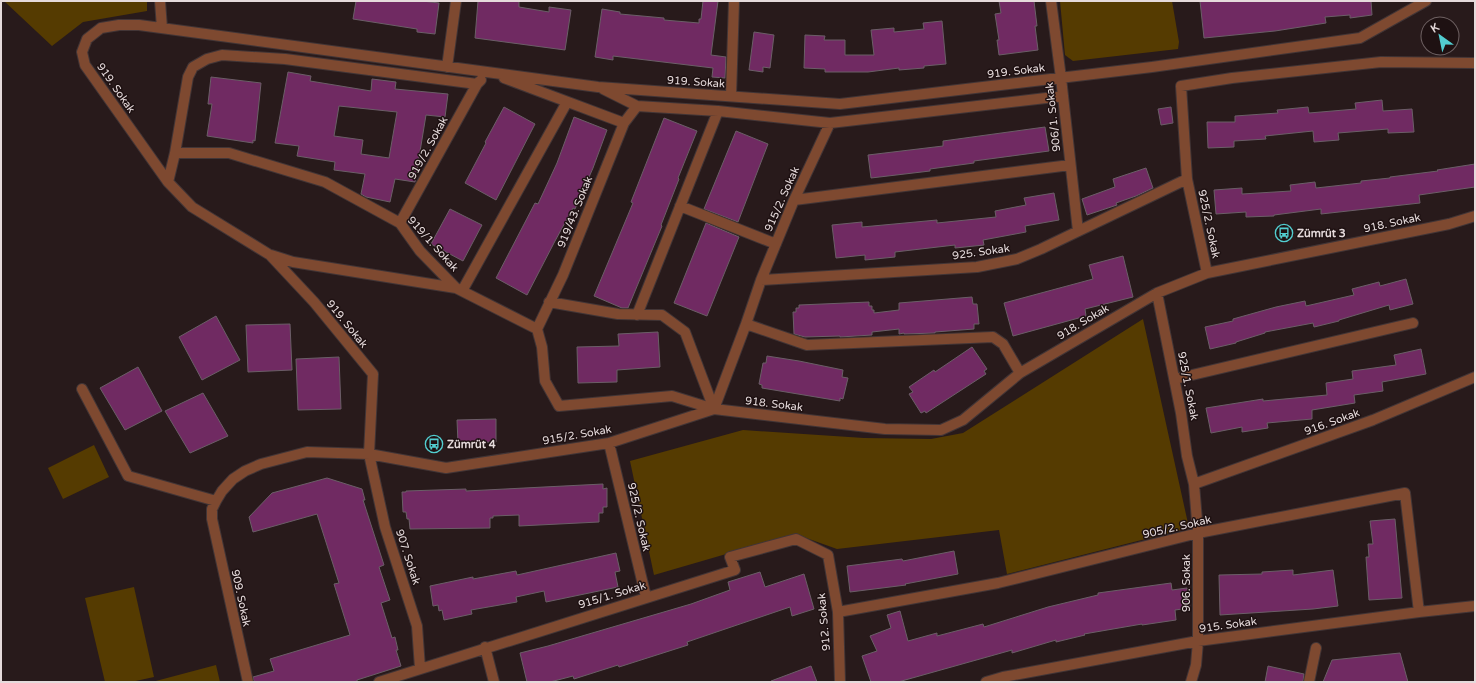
<svg xmlns="http://www.w3.org/2000/svg" width="1476" height="683" font-family="'Varela Round',sans-serif">
  <style>
    .green { fill: #553b01 }
    .building { fill: #702a62; stroke: #6b5e67; fill-rule: evenodd }
    .lines { fill: none; stroke-linecap: round; stroke-linejoin: round }
    .minor-casing { stroke: #423536; stroke-width: 12 }
    .minor { stroke: #7e4930; stroke-width: 10 }
    .labels { text-anchor: middle; dominant-baseline: central; stroke-width: 3; stroke-linejoin: round; paint-order: stroke }
    .street-label { font-size: 11px; fill: #e5dadb; stroke: #1e1112 }
    .poi-label { font-size: 11px; font-weight: bold; fill: #e5dadb; stroke: #1e1112; text-anchor: start }
  </style>
  <rect width="100%" height="100%" fill="#281a1b"/>
  <path class="green" d="M4,1h143v10l-64,11 -31,24z
    M1060,1h112l7,41 -1,7 -105,12 -8,-6z
    M1143,319l46,209 -182,46 -8,-44 -162,19 -42,-15 -141,41 -24,-114 113,-31 121,8 67,1 32,-6z
    M94,445l15,32 -46,22 -15,-31z
    M134,587l20,90 -23,5h-26l-20,-84z
    M216,665l4,17h-68z"/>
  <path class="building" d="M356,1h66l17,2 -4,31 -18,-2v-3l-64,-10z
    M478,1h41v6l30,5v-5l22,3 -6,40 -90,-12z
    M703,1h15l-7,54 15,2 -1,21 -13,-1 1,-9 -100,-12v4l-18,-3 7,-48 18,3v2l44,4v2l35,3v-4h2z
    M999,1h35l3,25h-2l3,24 -39,5 -2,-15h2l-4,-26 6,-1z
    M1200,1h171l1,14 -22,3v-3l-25,2 1,6 -51,8 -71,7z
    M942,21l4,43 -22,2v2l-25,2v-2l-31,4h-43v-3l-21,-1 1,-33 20,1 -1,4h21v15h29l-3,-25 23,-2v4l30,-3 -1,-6z
    M754,32l20,3 -4,33 -7,-1v5l-14,-2z
    M288,72l23,4 -1,5 61,10 1,-12 24,3 -1,7 53,5 -3,23 -19,-2 -11,67 -20,-3 -5,23 -24,-5 -5,-3 4,-20 -31,-4 1,-8 -38,-6 2,-10 -24,-3zM339,106l58,6 -8,46 -28,-4 2,-14 -29,-4z
    M211,77l50,6 -6,58 -2,-1v3l-46,-7 5,-32h-4z
    M1382,100l1,11 29,-2 2,23 -26,1v-4l-50,4 1,7 -25,2 -1,-11 -48,5 1,3 -32,2v6l-26,1 -1,-26h28v-6l43,-3 -1,-3 31,-3 1,6 47,-4 -1,-6z
    M504,107l31,17 -39,76 -31,-17 21,-40 -1,-1z
    M1171,107l2,16 -12,2 -3,-16z
    M574,117l33,13 -14,38 -18,41 -2,-1 -18,33 -28,54 -31,-17 39,-75 3,1 19,-41z
    M664,118l33,13 -19,47 1,1 -18,46 1,1 -34,82h-6l-28,-12 39,-93 -2,-1z
    M1045,127l4,24 -75,10v2l-44,6v2l-59,7 -3,-23 75,-9v-5z
    M736,131l32,13 -30,78 -34,-13z
    M1475,164v23l-56,8 1,8 -99,11v-5l-47,6v1l-28,1v-5l-30,2 -2,-24 28,-2v6l49,-3 -1,-6 25,-3 1,6 45,-5v-2l29,-3v-1l48,-6 -1,-1z
    M1146,168l7,20 -17,8 -20,7 1,2 -30,10 -5,-16 33,-12 -2,-8z
    M1054,193l5,27 -34,6 1,6 -43,8 1,5 -29,3v-3l-60,7v5l-30,3v-5l-29,3 -4,-33 30,-3v5l75,-7v3l59,-6 -1,-6 31,-6 -2,-7z
    M450,209l32,16 -19,36 -32,-17z
    M706,223l33,14 -32,79 -33,-13z
    M1123,256l10,41 -48,12 1,7 -73,20 -9,-33 89,-24 -4,-14z
    M1406,279l7,25 -23,6 -1,-5 -50,15v1l-25,6 -1,-4 -48,9v1l-29,9v1l-26,6 -5,-22 28,-6v-2l43,-12 29,-6 1,5 48,-11 -2,-6 27,-7 1,4z
    M972,297l1,7h4l2,20h-5v5l-39,3v1l-31,1v-1l-5,1v-5l-27,3v3l-32,2v-1l-35,1 -11,-3 -1,-22h3v-4h3v-3l70,-3v4h3v4h2v3l25,-3v-7z
    M216,316l24,44 -38,20 -23,-43z
    M290,324l2,46 -44,2 -2,-47z
    M658,332l2,35 -43,3v12l-39,1 -1,-36 42,-1 -1,-12z
    M972,347l15,22 -3,2 2,3 -60,39 -1,-2 -4,2 -12,-19 4,-2 -4,-5 25,-17 1,2z
    M1421,349l5,25 -44,8 1,9 -29,4 1,8 -43,7v9l-45,4 1,5 -26,4v-5l-31,6 -5,-25 57,-9v2l64,-6 -1,-12 27,-4 -1,-8 44,-6 -2,-10z
    M767,356l32,5 44,9 -1,7 6,1 -5,21 -3,-1v3l-78,-13v-3l-3,-1 4,-21h3z
    M339,357l2,52 -43,1 -2,-51z
    M138,367l24,44 -37,19 -25,-42z
    M203,393l25,43 -38,17 -25,-42z
    M496,419v23l-38,1 -1,-23z
    M327,478l35,11 3,11h-2l21,65 -5,2 11,33 -9,3 11,35 3,-1 3,13h-2l5,16 -44,14v2h-103l-1,-5 21,-6 -4,-12 80,-24 -16,-51 5,-1 -22,-69 -64,18 -4,-15 23,-24z
    M603,484v5l4,-1v19h-4v6h-4v9l-80,4v-11l-26,1v2h-3v10l-80,1 -1,-10h-2l-1,-7h-3l-1,-20h4v-1l60,-2v2z
    M1395,519l7,79 -33,2 -3,-43h3l-1,-13h5l-3,-23z
    M954,551l4,23 -53,10 1,1 -56,7 -3,-26 55,-7 1,2z
    M616,553l4,18 -5,1 3,15 -72,15 -2,-11 -28,6 1,5 -46,8 1,4 -28,6 -2,-10 -3,1 -1,-6 -5,1 -3,-20 43,-9v2l43,-8 1,4z
    M1293,570v5l40,-5 5,36 -25,3 -93,6 -1,-40 43,-1v-2z
    M760,572l5,15 39,-13 10,35 -22,7 -2,-9 -103,35 1,3 -69,22 -1,-2 -44,14 -1,-3 -23,6h-23l-7,-29 28,-7 143,-42 39,-14 -2,-8z
    M1171,583l1,7 15,-2 3,20 -15,2 1,10 -34,5v-1l-58,10 1,1 -29,7v-2l-44,13v-3l-114,32h-27l-9,-26 15,-5 -7,-15 21,-8 -4,-13 13,-4 8,30 29,-8v3l46,-12 1,3 64,-20 50,-12v-2z
    M1400,653l8,29h-85l9,-22z
    M811,666l6,16h-46v-1z
    M1268,666l36,8 -1,8h-38z"/>
  <g class="lines">
    <defs>
      <path id="minor" d="M160,1l2,27
        M1051,1l10,77 17,153
        M447,67l9,-66
        M504,78l120,45
        M603,89l34,17 81,5 112,12 233,-27
        M731,96l3,-95
        M175,153l13,-76 5,-10 14,-8 15,-4 63,4 192,25
        M168,182l7,-29h54l96,29 75,41 20,28 36,37 81,41 5,18 3,34 14,25 113,-10 42,13 171,20 56,1 22,-10 57,-47 137,-80 50,-20 242,-49 26,-8
        M794,200l276,-35
        M680,206l96,38
        M400,223l77,-139 4,-4
        M271,255l22,7 163,26
        M1207,273l-20,-94 -6,-93 51,-8 149,-16 94,1
        M761,280l216,-13 40,-8 24,-10 146,-70
        M462,291l105,-189
        M1157,293l24,120 6,43 7,28 4,49v108l-2,24 -5,17
        M549,302l69,12 44,1 23,17 29,77
        M637,315l81,-204
        M746,324l61,21 186,-8 10,7 17,29
        M537,329l26,-54 61,-152 13,-17
        M1175,379l238,-56
        M82,389l46,87 88,25
        M714,409l32,-85 15,-44 33,-80 36,-77
        M609,443l37,154
        M1194,484l179,-64 102,-43
        M838,612l160,-29 200,-50 207,-40 14,119
        M485,647l9,35
        M420,668l-3,-42 -32,-99 -16,-73 4,-80 -59,-72 -44,-47 -78,-48 -24,-25 -83,-117 -3,-13 5,-13 14,-11 18,-3h20l459,62 242,17 312,-37 208,-29 66,-37
        M248,682l-36,-163v-10l4,-8 6,-10 11,-12 12,-8 16,-7 46,-12 62,2 77,14 163,-25 105,-34
        M379,682l356,-112 -5,-13 66,-18 32,16 10,57 2,70
        M986,682l17,-5 195,-36 221,-29 56,-6
        M1309,682l7,-34"/>
    </defs>
    <use href="#minor" class="minor-casing"/>
    <use href="#minor" class="minor"/>
  </g>
  <defs>
    <symbol id="bus-ring" viewBox="-11 -11 22 22"><circle r="9.5" fill="#1e1112" stroke="#52cdd0" stroke-width="1.5"/><path d="M-5-6H5V4H4V6H2V4H-2V6H-4V4H-5ZM-3.5-4V0h7V-4ZM-3.5 1.2v1.5H-2V1.2ZM2 1.2v1.5H3.5V1.2Z" fill="#52cdd0"/></symbol>
  </defs>
  <g fill-rule="evenodd">
    <use href="#bus-ring" x="1274" y="223" width="20" height="20"/>
    <use href="#bus-ring" x="424" y="434" width="20" height="20"/>
  </g>
  <g class="labels">
    <g class="street-label">
      <text transform="translate(1016 71) rotate(-7)">919. Sokak</text>
      <text transform="translate(696 82) rotate(4)">919. Sokak</text>
      <text transform="translate(116 88) rotate(55)">919. Sokak</text>
      <text transform="translate(1053 117) rotate(-96)">906/1. Sokak</text>
      <text transform="translate(428 148) rotate(-61)">919/2. Sokak</text>
      <text transform="translate(782 199) rotate(-66)">915/2. Sokak</text>
      <text transform="translate(575 212) rotate(-68)">919/43. Sokak</text>
      <text transform="translate(1392 223) rotate(-12)">918. Sokak</text>
      <text transform="translate(1209 224) rotate(78)">925/2. Sokak</text>
      <text transform="translate(433 244) rotate(48)">919/1. Sokak</text>
      <text transform="translate(981 252) rotate(-8)">925. Sokak</text>
      <text transform="translate(1083 322) rotate(-31)">918. Sokak</text>
      <text transform="translate(347 324) rotate(51)">919. Sokak</text>
      <text transform="translate(1188 386) rotate(79)">925/1. Sokak</text>
      <text transform="translate(774 404) rotate(7)">918. Sokak</text>
      <text transform="translate(1332 422) rotate(-20)">916. Sokak</text>
      <text transform="translate(577 435) rotate(-10)">915/2. Sokak</text>
      <text transform="translate(639 517) rotate(77)">925/2. Sokak</text>
      <text transform="translate(1177 527) rotate(-13)">905/2. Sokak</text>
      <text transform="translate(408 557) rotate(72)">907. Sokak</text>
      <text transform="translate(1186 583) rotate(-90)">906. Sokak</text>
      <text transform="translate(612 595) rotate(-17)">915/1. Sokak</text>
      <text transform="translate(241 598) rotate(78)">909. Sokak</text>
      <text transform="translate(824 622) rotate(-95)">912. Sokak</text>
      <text transform="translate(1228 625) rotate(-8)">915. Sokak</text>
    </g>
    <g class="poi-label">
      <text x="1297" y="233">Zümrüt 3</text>
      <text x="447" y="444">Zümrüt 4</text>
    </g>
  </g>
  <rect width="1476" height="683" fill="none" stroke="#e5dadb" stroke-width="4"/>
  <g transform="translate(1440 36) rotate(327)"><circle r="19" fill="#1e1112" stroke="#6e6162"/>
  <path d="M0-3L7 15L0 10L-7 15Z" fill="#52cdd0"/>
  <text y="-6" font-size="11" font-weight="bold" text-anchor="middle" fill="#e5dadb">K</text>
  </g>
</svg>
